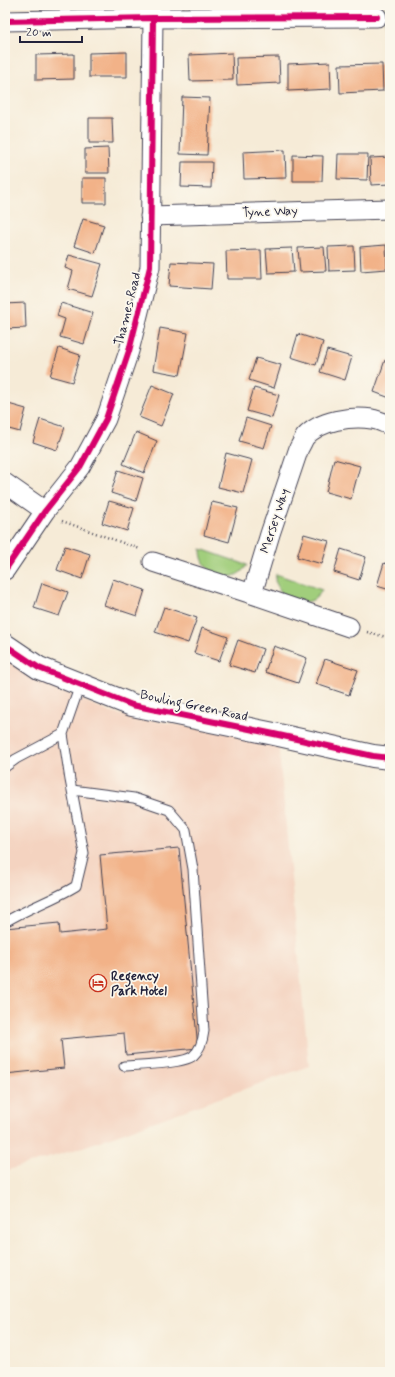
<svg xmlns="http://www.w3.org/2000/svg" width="395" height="1377" font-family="Mynerve,sans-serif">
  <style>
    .built { fill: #f4d3c0 }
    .green { fill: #a1ce7c; stroke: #62785c }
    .building { fill: #f2b288 }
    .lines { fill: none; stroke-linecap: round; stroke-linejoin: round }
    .service-casing { stroke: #424052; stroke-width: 11 }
    .minor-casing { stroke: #424052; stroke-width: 21 }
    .tertiary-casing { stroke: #424052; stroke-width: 24 }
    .path { stroke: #424052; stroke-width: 2.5; stroke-dasharray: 1 3; stroke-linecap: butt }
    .service { stroke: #fff; stroke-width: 9 }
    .minor { stroke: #fff; stroke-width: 19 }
    .tertiary { stroke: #fff; stroke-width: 22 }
    .cycleway-casing { stroke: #fbf7ec; stroke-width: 8 }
    .cycleway { stroke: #d6006c; stroke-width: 6 }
    .labels { text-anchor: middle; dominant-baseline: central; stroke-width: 3.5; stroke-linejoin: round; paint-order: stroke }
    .street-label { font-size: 13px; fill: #22223b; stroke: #fbf7ec }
    .poi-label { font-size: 13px; font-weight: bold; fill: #22223b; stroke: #fbf7ec; text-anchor: start }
  </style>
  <rect width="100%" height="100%" fill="#fbf7ec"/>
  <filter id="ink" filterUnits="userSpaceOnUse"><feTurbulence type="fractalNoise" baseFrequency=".025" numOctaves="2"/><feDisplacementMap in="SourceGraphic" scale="8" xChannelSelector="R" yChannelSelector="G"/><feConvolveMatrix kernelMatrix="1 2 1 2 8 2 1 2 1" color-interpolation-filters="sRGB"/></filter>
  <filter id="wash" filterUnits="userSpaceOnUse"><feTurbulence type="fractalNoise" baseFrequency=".012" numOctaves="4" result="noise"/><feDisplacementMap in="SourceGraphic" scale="16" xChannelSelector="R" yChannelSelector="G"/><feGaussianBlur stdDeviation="0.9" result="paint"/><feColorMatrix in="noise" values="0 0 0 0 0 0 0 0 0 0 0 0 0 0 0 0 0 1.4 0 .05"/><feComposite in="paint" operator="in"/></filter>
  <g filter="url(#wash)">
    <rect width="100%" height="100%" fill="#f6ebd7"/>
    <path class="built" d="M5,658l39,24 67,31 167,29 31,324 -232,83 -72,22z"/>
    <path class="green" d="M385,7h5v45h-5z
      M201,549l46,16c-14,23 -47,10 -46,-16z
      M276,574l46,16c-11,19 -25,11 -40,4l-7,-13z"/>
    <g id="blocks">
      <path class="building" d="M127,52v25h-38v-24z
        M232,53l1,27 -43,1 -1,-26z
        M74,54v25l-38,1v-25z
        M279,57l1,26 -43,2 -1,-27z
        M330,62l1,27 -43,2v-27z
        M382,64l1,27 -43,2 -1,-28z
        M182,97l28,1 -3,57 -27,-1z
        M89,118h23l1,25h-24z
        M108,148l1,25h-24v-24z
        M285,150l1,28 -42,1 -1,-27z
        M338,154h30l-1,26 -30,-1z
        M293,155l30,1 -1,25h-29z
        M390,157v27l-19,1 -1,-27z
        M182,162h30l-1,26 -30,-1z
        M5,178h1l1,25h-2z
        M82,178h24v25h-24z
        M83,219l21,6 -9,28 -21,-7z
        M386,245l1,24 -26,2 -1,-24z
        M354,246l1,24 -26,1 -1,-24z
        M324,247l2,24 -26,1 -2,-24z
        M292,248l2,24 -26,1 -2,-24z
        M261,250l1,29h-35l-1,-28z
        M69,255l33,9 -10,32 -24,-7 5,-18 -8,-3z
        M171,262l42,2 -2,25 -42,-3z
        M25,303l1,25 -21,1v-25z
        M61,303l32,10 -9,31 -24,-7 5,-18 -8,-3z
        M160,328l28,5 -8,42 -27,-5z
        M298,334l25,8 -7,23 -25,-8z
        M59,348l21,7 -8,27 -22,-6z
        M327,350l25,7 -7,23 -25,-8z
        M256,358l25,7 -7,23 -25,-8z
        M385,360l5,2v36l-16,-6z
        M152,385l22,9 -13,32 -22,-9z
        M254,388l25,7 -7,23 -25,-7z
        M5,403l21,6 -6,23 -15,-4z
        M246,418l25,8 -7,22 -25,-7z
        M40,419l25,8 -8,23 -24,-8z
        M136,432l21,9 -13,32 -21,-9z
        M226,453l26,7 -9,33 -25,-6z
        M334,459l26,7 -9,33 -25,-7z
        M118,470l25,8 -7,23 -25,-8z
        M109,501l25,7 -7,23 -25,-8z
        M212,502l26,6 -9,34 -25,-7z
        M304,534l25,7 -7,23 -25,-7z
        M65,546l25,8 -8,25 -25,-9z
        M341,549l25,8 -7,23 -25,-8z
        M384,563l6,2v25l-13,-4z
        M113,579l32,11 -8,26 -33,-11z
        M42,583l26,9 -9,24 -25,-8z
        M164,607l33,11 -9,25 -33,-11z
        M202,628l26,9 -9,24 -25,-8z
        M238,640l25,9 -8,24 -26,-8z
        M274,646l33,12 -9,25 -33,-11z
        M325,659l33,11 -9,25 -33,-11z
        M179,848l19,200 -72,7 -2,-22 -63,6 3,29 -59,6v-146l54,-5 1,11 47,-5 -7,-74z"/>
    </g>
  </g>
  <g filter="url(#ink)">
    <use href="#blocks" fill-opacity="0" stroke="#424052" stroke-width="1"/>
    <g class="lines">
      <defs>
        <path id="service" d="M5,767l11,-8 47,-25
          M72,790l62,8 35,12 17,20 7,39 11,162c-1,9 -3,18 -11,25 -10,8 -55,9 -69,10
          M5,922c23,-14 48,-22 71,-36l8,-33 -14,-73 -7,-46 17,-49"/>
        <path id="minor" d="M5,21l148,-3 224,-1
          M150,216l240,-7
          M5,483l40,28
          M153,562l99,32 18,-60 29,-86c2,-3 4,-8 6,-11 15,-17 46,-21 67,-18 6,1 12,4 18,6
          M5,570l40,-59 35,-44 26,-48 23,-68 21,-84 3,-249
          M252,594l97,33"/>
        <path id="tertiary" d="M5,645l34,23 93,37 142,29 99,22 17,2"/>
      </defs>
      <use href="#service" class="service-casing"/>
      <use href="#minor" class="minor-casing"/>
      <use href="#tertiary" class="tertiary-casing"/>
      <path class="path" d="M62,521l78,28
        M367,632l23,6"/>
      <use href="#service" class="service"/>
      <use href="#minor" class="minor"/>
      <use href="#tertiary" class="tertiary"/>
      <defs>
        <path id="cycleway" d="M5,21l148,-3 224,-1
          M5,570l40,-59 35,-44 26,-48 23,-68 21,-84 3,-249
          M5,645l34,23 93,37 142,29 99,22 17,2"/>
      </defs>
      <use href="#cycleway" class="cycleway-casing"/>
      <use href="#cycleway" class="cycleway"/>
    </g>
  </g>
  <defs>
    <symbol id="hotel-ring" viewBox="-11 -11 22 22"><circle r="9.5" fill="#fbf7ec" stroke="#c8321e" stroke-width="1.5"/><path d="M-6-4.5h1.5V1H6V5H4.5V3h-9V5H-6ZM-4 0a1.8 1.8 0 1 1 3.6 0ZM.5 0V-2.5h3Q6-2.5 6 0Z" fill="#c8321e"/></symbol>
  </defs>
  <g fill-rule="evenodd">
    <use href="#hotel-ring" x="88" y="973" width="20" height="20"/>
  </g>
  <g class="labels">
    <g class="street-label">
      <text transform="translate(270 212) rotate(-2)">Tyne Way</text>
      <text transform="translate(128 309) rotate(-76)">Thames Road</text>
      <text transform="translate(275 521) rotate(-72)">Mersey Way</text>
      <text transform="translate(194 706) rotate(12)">Bowling Green Road</text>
    </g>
    <g class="poi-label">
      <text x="111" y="976">Regency<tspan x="111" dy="15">Park Hotel</tspan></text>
    </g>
  </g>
  <rect width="395" height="1377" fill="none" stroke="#fbf7ec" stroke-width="20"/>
  <path d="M20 36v6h62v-6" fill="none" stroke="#22223b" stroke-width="2"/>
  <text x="26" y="36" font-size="12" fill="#22223b" stroke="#fbf7ec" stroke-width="3" paint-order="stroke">20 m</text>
</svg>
